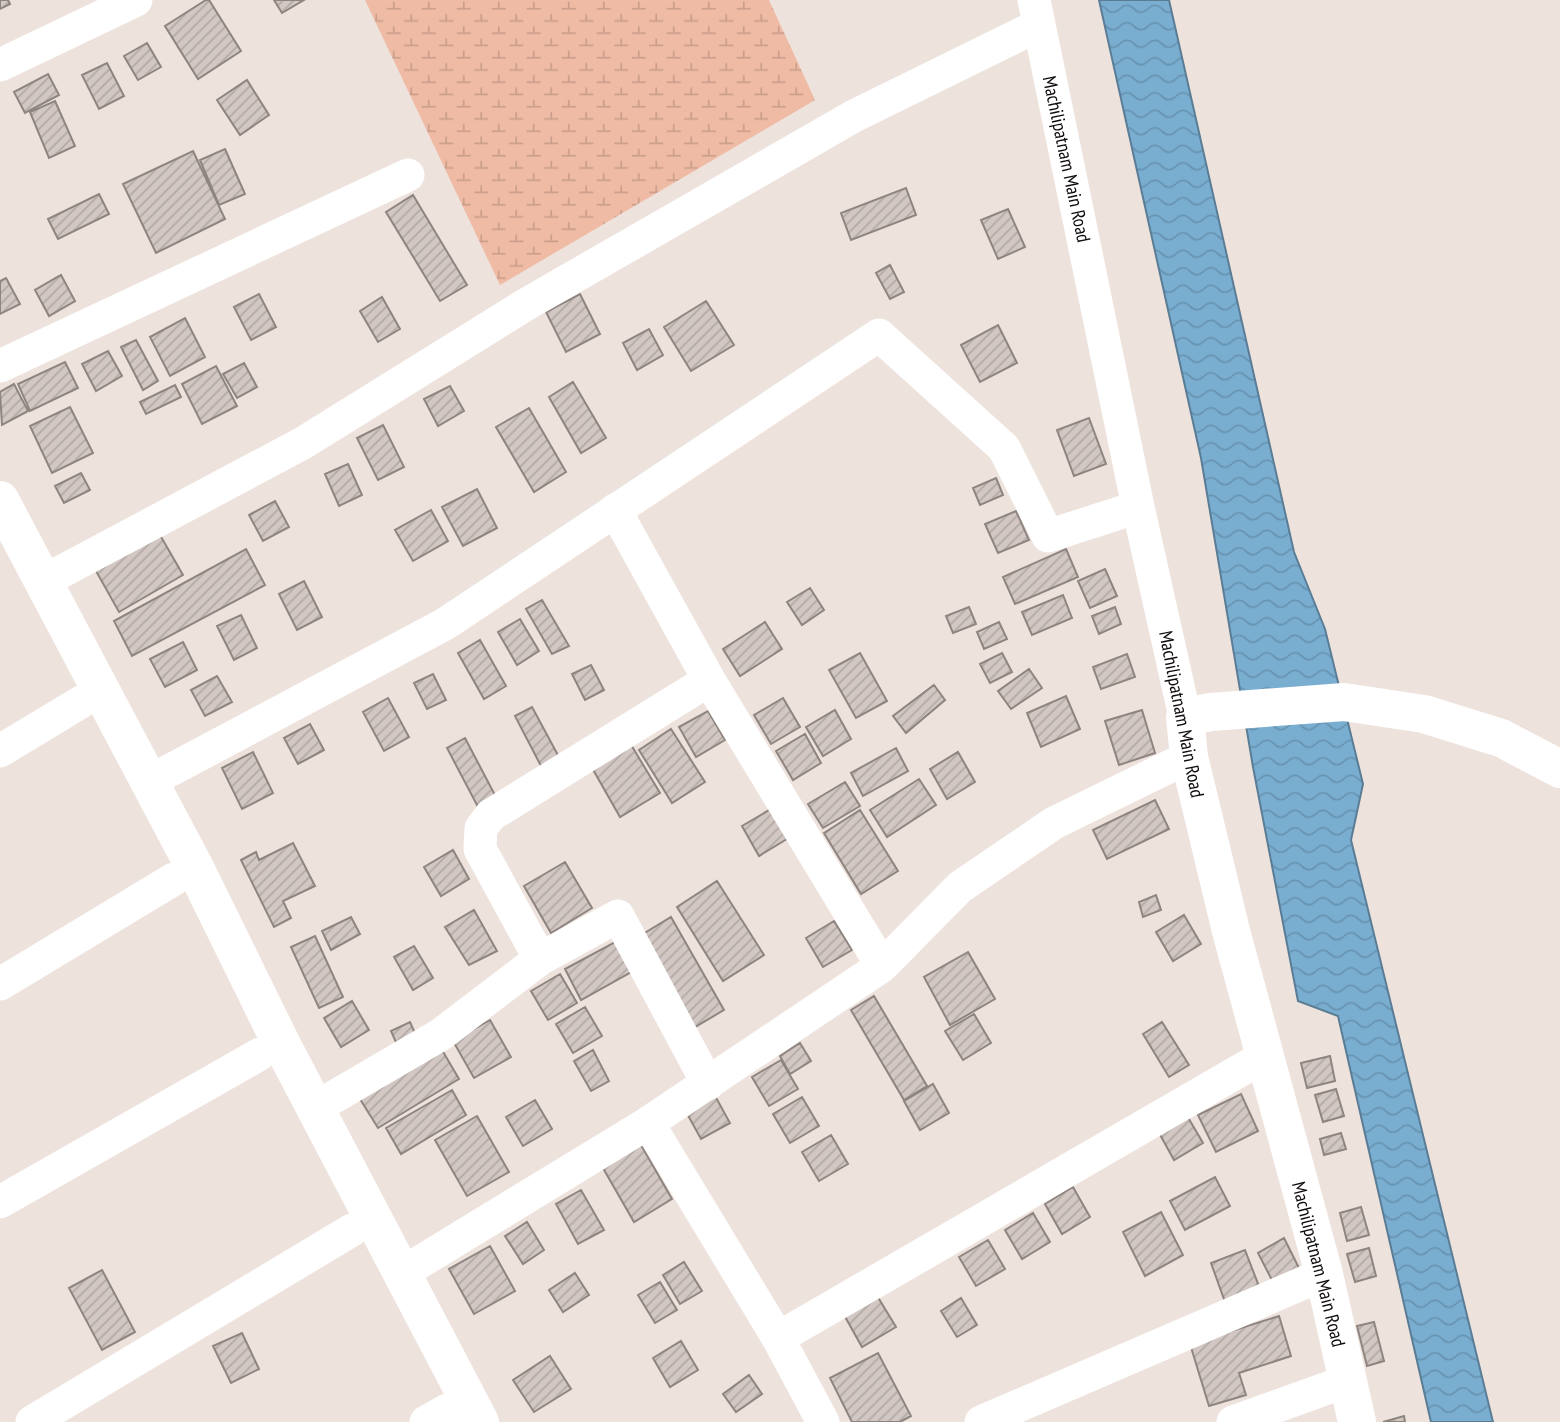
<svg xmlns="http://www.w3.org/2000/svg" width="1560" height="1422" font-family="'PT Sans Narrow',sans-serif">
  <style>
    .wetland { fill: url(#wetland-marsh) }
    .water { fill: url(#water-waves); stroke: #5a7d95; stroke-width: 2 }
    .building { fill: url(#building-hatch); stroke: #8f8580; stroke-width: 2 }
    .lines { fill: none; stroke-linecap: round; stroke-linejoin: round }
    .minor { stroke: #fff; stroke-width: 33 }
    .major { stroke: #fff; stroke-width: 38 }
    .labels { text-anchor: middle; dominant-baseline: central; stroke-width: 5; stroke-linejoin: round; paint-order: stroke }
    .street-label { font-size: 19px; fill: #0f0b0a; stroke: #fff }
  </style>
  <defs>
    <pattern id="wetland-marsh" width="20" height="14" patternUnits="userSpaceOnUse" patternTransform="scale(1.75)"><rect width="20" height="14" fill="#efbba4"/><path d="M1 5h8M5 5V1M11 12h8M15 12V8" fill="none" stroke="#cc9f8c"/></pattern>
    <pattern id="water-waves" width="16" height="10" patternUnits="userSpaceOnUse" patternTransform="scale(1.75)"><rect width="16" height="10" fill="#7aaed1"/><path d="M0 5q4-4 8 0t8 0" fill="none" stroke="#6894b2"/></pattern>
    <pattern id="building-hatch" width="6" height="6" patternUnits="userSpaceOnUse" patternTransform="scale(1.75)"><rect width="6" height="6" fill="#d2c7c2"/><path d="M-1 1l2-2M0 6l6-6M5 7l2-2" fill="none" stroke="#b3aaa5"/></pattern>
  </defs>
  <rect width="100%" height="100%" fill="#eee2dd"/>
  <path class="wetland" d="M365,0h404l46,100 -315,185z"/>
  <path class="water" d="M1099,0h70l125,552 31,77 38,155 -12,56 142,582h-62l-93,-406 -40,-15 -45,-234 -52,-309z"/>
  <path class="building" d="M0,0h8l2,4 -10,5z
    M206,0h3l32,51 -43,28 -33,-53z
    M274,0h30l-22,13z
    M147,43l14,24 -23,13 -14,-24z
    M107,63l17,33 -25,13 -17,-34z
    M48,74l11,21 -34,18 -11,-21z
    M247,80l22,35 -29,20 -23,-35z
    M55,101l20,45 -26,12 -19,-46z
    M225,149l20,45 -26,11 -19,-45z
    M193,151l32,68 -69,34 -33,-69z
    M906,188l10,27 -65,25 -10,-27z
    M99,194l10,20 -51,25 -10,-20z
    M413,195l54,90 -27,16 -54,-89z
    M1008,209l17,38 -27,12 -17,-39z
    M890,265l14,27 -14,7 -14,-26z
    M61,275l14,26 -26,15 -14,-26z
    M6,278l14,26 -20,10v-33z
    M259,294l17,33 -25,13 -17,-33z
    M580,294l20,40 -34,18 -20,-40z
    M382,297l18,32 -22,13 -18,-31z
    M706,301l28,44 -43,26 -27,-44z
    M185,318l20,39 -35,19 -20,-39z
    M998,325l19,38 -37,19 -19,-37z
    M649,329l14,26 -26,15 -14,-27z
    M136,340l22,41 -15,9 -22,-43z
    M108,351l14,25 -26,15 -14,-27z
    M65,362l13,26 -48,23 -12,-27z
    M244,363l13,24 -20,11 -14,-24z
    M216,366l21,40 -35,18 -20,-40z
    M573,382l33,56 -25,15 -32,-56z
    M14,384l14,27 -26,14 -2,-33z
    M175,385l6,12 -35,17 -6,-12z
    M450,386l14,25 -26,15 -14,-27z
    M70,407l23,46 -41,20 -22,-47z
    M529,408l37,64 -32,20 -38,-65z
    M1089,418l17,46 -32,12 -17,-46z
    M383,425l21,42 -26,13 -21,-42z
    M348,464l14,31 -23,11 -14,-32z
    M81,473l9,17 -26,13 -9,-17z
    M996,478l7,17 -23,10 -7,-17z
    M477,489l20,39 -34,18 -21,-39z
    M275,501l14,26 -26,14 -14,-26z
    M431,510l17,31 -35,20 -18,-31z
    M1016,511l13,29 -31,13 -13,-29z
    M160,535l23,40 -64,37 -23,-41z
    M246,549l19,36 -133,71 -18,-35z
    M1066,549l12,28 -63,27 -12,-27z
    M1105,569l12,27 -27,12 -12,-27z
    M304,581l18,36 -25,13 -18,-36z
    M810,588l14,22 -22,15 -15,-23z
    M1063,595l9,23 -40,17 -10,-23z
    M542,600l27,46 -17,8 -26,-45z
    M969,607l7,17 -23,9 -7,-17z
    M1115,607l6,17 -22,10 -7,-18z
    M241,615l16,33 -23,12 -17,-34z
    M520,619l19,32 -22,14 -19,-33z
    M765,622l17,27 -42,27 -17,-27z
    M999,622l8,17 -23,10 -7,-17z
    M480,640l26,46 -22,13 -26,-46z
    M183,642l14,28 -32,17 -15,-28z
    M860,653l27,48 -31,17 -27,-48z
    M1002,653l10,19 -22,11 -10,-19z
    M1127,654l8,23 -34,12 -8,-22z
    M591,665l13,25 -19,10 -13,-26z
    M1029,669l13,19 -31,21 -13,-18z
    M433,674l13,26 -19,9 -13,-26z
    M217,676l15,26 -27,14 -14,-26z
    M934,685l11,15 -39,33 -13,-17z
    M1066,696l14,33 -39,18 -14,-34z
    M388,698l21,39 -25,14 -21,-39z
    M783,698l17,29 -29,17 -17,-29z
    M532,707l27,50 -18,9 -26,-50z
    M835,710l16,29 -28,17 -17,-29z
    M1142,710l13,43 -36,12 -14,-44z
    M708,711l17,29 -29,17 -17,-30z
    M310,724l14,26 -26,14 -14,-26z
    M671,729l34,53 -33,21 -33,-53z
    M805,734l16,29 -28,17 -17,-29z
    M465,738l31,59 -18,10 -31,-59z
    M630,743l30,50 -40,24 -29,-51z
    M896,748l12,23 -45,25 -12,-23z
    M253,752l20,41 -31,16 -20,-41z
    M958,752l17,30 -28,17 -17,-30z
    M919,779l17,26 -49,32 -17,-27z
    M845,782l15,24 -37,22 -15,-24z
    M1155,800l14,29 -62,30 -14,-29z
    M771,809l16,30 -28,17 -17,-30z
    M860,810l38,61 -37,23 -37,-61z
    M293,843l22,43 -32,15 8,17 -17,9 -33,-67 15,-8 3,8z
    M453,850l16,29 -28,17 -17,-29z
    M565,862l27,46 -41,25 -27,-47z
    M717,881l47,74 -41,26 -46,-74z
    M1156,895l5,15 -18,7 -4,-15z
    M474,910l23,41 -28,14 -24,-38z
    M1184,915l17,29 -28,17 -17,-29z
    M351,917l9,17 -29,16 -9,-19z
    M671,917l53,93 -34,20 -52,-93z
    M834,921l18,29 -29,17 -17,-29z
    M315,936l28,61 -24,11 -28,-61z
    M617,941l16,30 -52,29 -16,-31z
    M414,946l19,32 -20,12 -19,-33z
    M968,952l27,47 -45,26 -26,-48z
    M560,974l17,29 -29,17 -17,-29z
    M874,996l53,90 -23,14 -53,-90z
    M352,1001l17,29 -28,17 -17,-29z
    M585,1007l17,29 -29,17 -17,-29z
    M974,1014l17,29 -28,17 -18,-29z
    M490,1020l21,37 -37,21 -21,-37z
    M410,1022l7,16 -19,9 -7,-16z
    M1162,1022l27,43 -20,12 -26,-43z
    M800,1043l11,18 -21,13 -10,-18z
    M442,1050l17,29 -81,49 -18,-29z
    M593,1050l16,31 -18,10 -17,-30z
    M1330,1056l5,25 -28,7 -6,-25z
    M781,1060l17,29 -29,17 -17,-29z
    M933,1084l16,29 -29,17 -16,-29z
    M1336,1089l8,27 -21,6 -8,-27z
    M452,1090l14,25 -65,39 -15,-26z
    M714,1094l16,29 -29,16 -16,-29z
    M1241,1094l17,37 -42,21 -18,-37z
    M802,1097l17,29 -29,17 -17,-29z
    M535,1100l17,29 -29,17 -17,-29z
    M1186,1114l17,29 -29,17 -16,-29z
    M477,1116l32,56 -42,24 -32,-56z
    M1341,1133l5,16 -22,6 -4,-16z
    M831,1135l17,29 -29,17 -17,-29z
    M641,1145l31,54 -38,23 -31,-54z
    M1215,1177l15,29 -45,24 -15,-29z
    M1073,1187l17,30 -28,17 -17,-30z
    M581,1190l23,40 -26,14 -22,-40z
    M1361,1207l8,28 -22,6 -7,-28z
    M1161,1212l22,43 -38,21 -22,-44z
    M1033,1213l17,29 -28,17 -17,-29z
    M527,1222l17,28 -21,14 -18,-28z
    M1284,1238l17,34 -26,14 -17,-33z
    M988,1240l17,29 -29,17 -17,-29z
    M490,1246l25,45 -41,23 -25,-45z
    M1369,1248l7,28 -21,6 -8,-28z
    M1245,1250l15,39 -35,13 -14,-39z
    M684,1262l18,29 -22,13 -17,-29z
    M102,1270l33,62 -33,18 -33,-62z
    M575,1273l14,22 -26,17 -14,-22z
    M660,1282l17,28 -22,13 -17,-28z
    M876,1294l20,33 -34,20 -19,-34z
    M961,1298l16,27 -20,12 -16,-26z
    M1279,1316l12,40 -52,17 7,22 -37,11 -19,-62z
    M1374,1322l10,39 -17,5 -10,-40z
    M242,1333l17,36 -28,14 -18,-37z
    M681,1341l17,29 -28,17 -17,-29z
    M878,1353l33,63 -11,6h-48l-22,-44z
    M550,1356l21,33 -37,23 -21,-32z
    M749,1375l13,19 -26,18 -13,-18z
    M1404,1416l1,6h-22z"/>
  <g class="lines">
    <path class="minor" d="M1034,0l104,507 47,210
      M0,65l136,-65
      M0,366l408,-191
      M615,510l94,170 173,286
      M44,581l259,-138 222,-138 329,-189 185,-91
      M0,751l81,-49
      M150,781l295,-157 434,-289 125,113 44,88 90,-29
      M540,959l78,-43 90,168
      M0,984l174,-105
      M315,1108l125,-73 100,-76 -60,-110 1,-21 10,-13 218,-135
      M648,1123l130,215 45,84
      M0,1202l260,-148
      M402,1273l246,-150 234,-157 78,-79 94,-64 135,-66
      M778,1338l487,-282
      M32,1422l320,-192
      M426,1422l21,-12
      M981,1422l343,-148
      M1233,1422l114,-41"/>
    <path class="major" d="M0,500l195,368 86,175 199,379
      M1357,1422l-33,-148 -93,-343 -42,-174 -4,-40 26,-5 133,-10 80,12 77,24 59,31"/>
  </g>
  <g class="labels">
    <g class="street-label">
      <text transform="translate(1067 159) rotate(78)">Machilipatnam Main Road</text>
      <text transform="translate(1182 714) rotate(79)">Machilipatnam Main Road</text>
      <text transform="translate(1319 1264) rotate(76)">Machilipatnam Main Road</text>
    </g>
  </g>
</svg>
